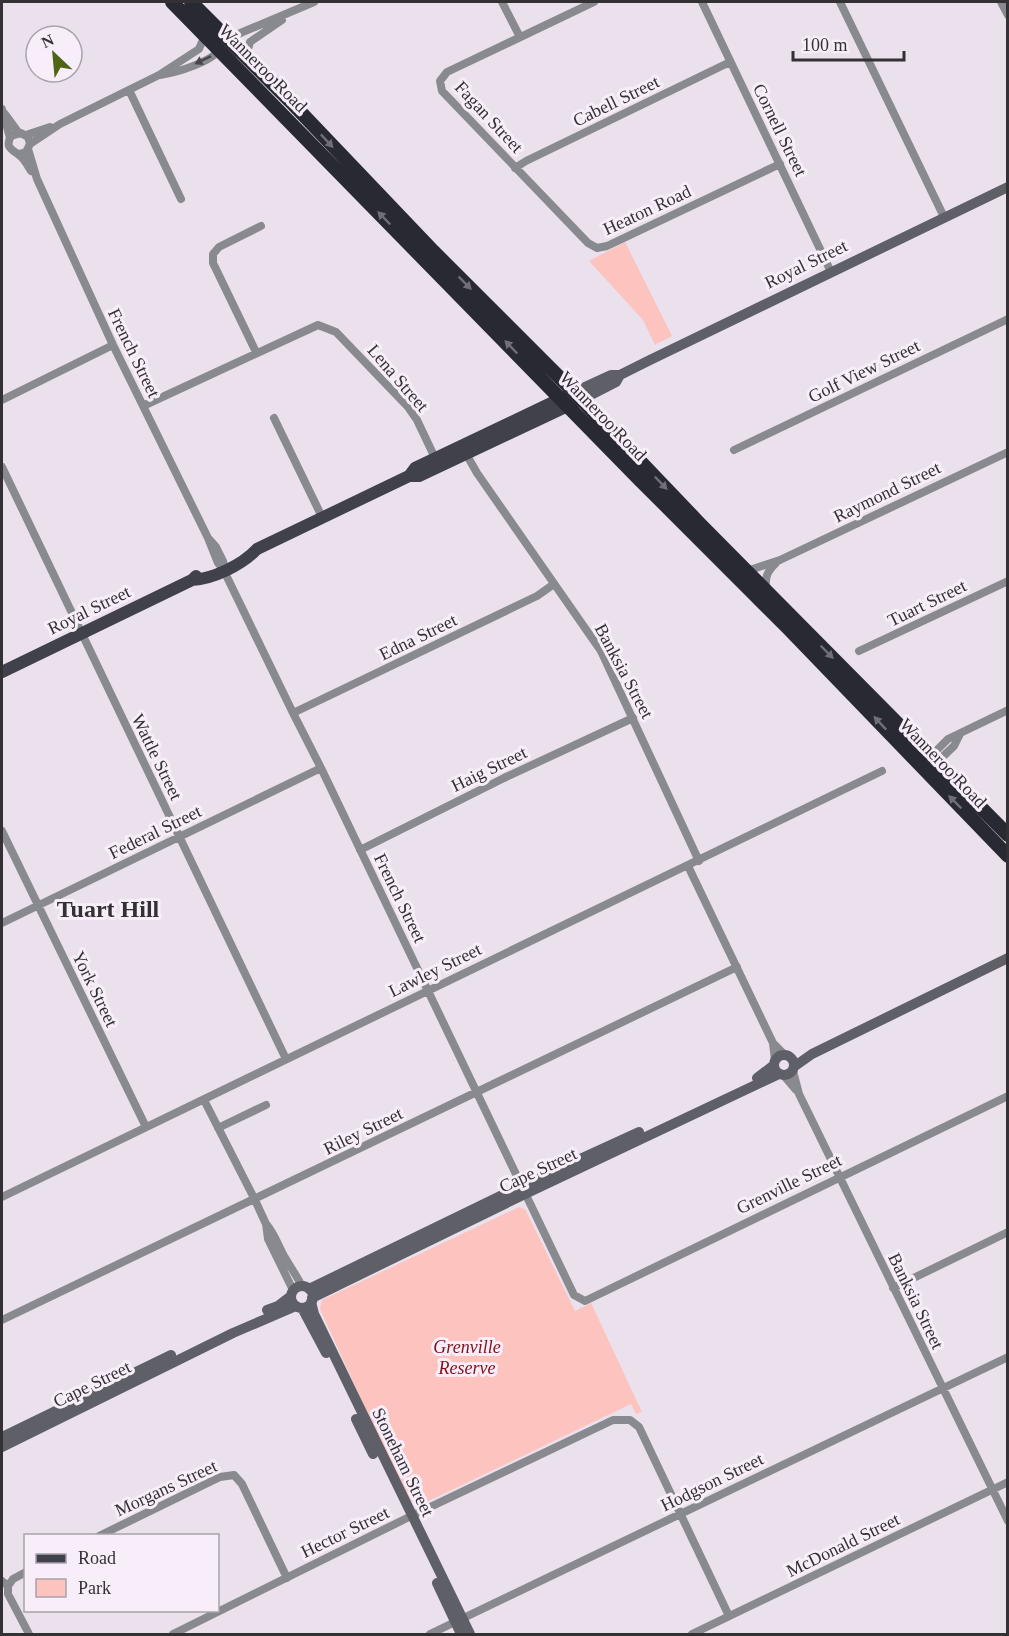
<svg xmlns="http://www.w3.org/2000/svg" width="1009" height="1636" font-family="Georgia,serif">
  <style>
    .green { fill: #fdc3be }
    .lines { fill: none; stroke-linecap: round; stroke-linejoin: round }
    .street { stroke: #898a8f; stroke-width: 8 }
    .secondary { stroke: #5e5f67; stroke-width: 10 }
    .primary { stroke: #41414b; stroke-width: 12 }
    .highway { stroke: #282933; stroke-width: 14 }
    .oneway { fill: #49474c }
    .oneway2 { fill: #706e79 }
    .labels { text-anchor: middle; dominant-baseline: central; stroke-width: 6; stroke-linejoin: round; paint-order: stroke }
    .street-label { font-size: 18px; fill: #343135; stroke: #f7eefa }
    .park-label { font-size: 18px; font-style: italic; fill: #821119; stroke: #f7eefa }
    .district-label { font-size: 24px; font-weight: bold; fill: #343135; stroke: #f7eefa }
  </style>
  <rect width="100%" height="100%" fill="#eae1ed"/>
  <path class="green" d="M625,242l47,94 -17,9 -12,-25 -54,-59z
    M519,1207l6,2 50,102 16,-8 51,109 -6,2 -5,-10 -211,101 -14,-7 -86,-189 2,-9z"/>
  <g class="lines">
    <path class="street" d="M502,2l18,35
      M594,2l-147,70 -7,9 2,10 146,152 9,5 10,-2 173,-82
      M702,2l129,270
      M840,2l104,215
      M1001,2l7,13
      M249,58l-2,-5 3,-11 32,-22
      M233,61l-5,-18 3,-6 83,-35
      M160,75c15,-2 57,-14 61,-29l-5,-16
      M129,90l52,109
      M2,109l8,29
      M5,114l14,19
      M26,135l24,-8
      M30,144l30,-20 99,-49 40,-26 6,-14
      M28,149l9,30 76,166 95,193 10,25 6,7
      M19,154l7,-2 4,-8 -2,-7 -7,-4 -10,3c-6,11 0,13 8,19 5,3 9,11 12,16
      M515,168l11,-7 204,-99
      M256,352l-43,-89v-9l6,-7 42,-21
      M2,400l111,-55
      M143,406l175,-81 18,7 72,75 9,13 19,40
      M274,418l48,99
      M734,450l274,-131
      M465,452l12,21 124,178 98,210
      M2,467l284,592
      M208,538l8,9 7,14 4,16 66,136 28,55 253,527 11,6 423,-205
      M747,571l33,-11 228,-108
      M766,589c-1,-13 1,-17 10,-26
      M859,651l149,-70
      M293,713l244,-117 17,-12
      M928,759l20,-20 60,-29
      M934,765l20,-19 6,-12
      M2,831l144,296
      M360,850l144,-72 129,-60
      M688,866l85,177 2,17
      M2,923l319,-155
      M773,1043l12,12
      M793,1071l6,23 209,427
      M784,1076l12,14
      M204,1100l51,100 11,24 2,15 25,51
      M218,1128l48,-23
      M2,1197l880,-426
      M267,1225c8,10 11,20 17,31 6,10 12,19 18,30
      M893,1288l115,-56
      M2,1320l735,-353
      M99,1536l121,-59 14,-2 8,9 45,94
      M2,1581l6,5v8l21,40
      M8,1586l5,-7 13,-7
      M173,1634l232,-115 208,-99h17l9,7 90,189
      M430,1634l578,-277
      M692,1634l316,-152"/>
    <path class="secondary" d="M574,392l37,-17h9
      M581,400l35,-18 4,-7 30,-15 358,-173
      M774 1065a10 10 0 1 1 20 0a10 10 0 1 1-20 0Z
      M795,1066l17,-12 196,-96
      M757,1078l17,-13
      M291 1297a11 11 0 1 1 22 0a11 11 0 1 1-22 0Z
      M309,1289l212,-103 118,-54
      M312,1298l213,-104 254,-120
      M311,1302l3,12 156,320
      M302,1308l24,45
      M267,1310l11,-4 13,-10
      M356,1419l17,35
      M2,1437l169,-82
      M2,1447l231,-114 63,-27
      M437,1583l24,51"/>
    <path class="primary" d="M409,476h10l155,-73
      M192,580c21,-1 50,-15 65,-31l152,-73 6,-8 153,-73
      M2,672l190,-92 4,-4"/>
    <path class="highway" d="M172,2l468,478 149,149 219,227
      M191,2l99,99 143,150 141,141 125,131 309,312"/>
  </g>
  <defs><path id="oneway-solid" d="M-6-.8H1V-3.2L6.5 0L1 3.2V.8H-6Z" transform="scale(1.5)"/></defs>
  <use class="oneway" href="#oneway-solid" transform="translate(203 60) rotate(154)"/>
  <g class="oneway2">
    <use href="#oneway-solid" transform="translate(327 141) rotate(47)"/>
    <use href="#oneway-solid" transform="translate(384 218) rotate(-134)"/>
    <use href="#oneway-solid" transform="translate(465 283) rotate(45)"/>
    <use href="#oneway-solid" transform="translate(511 347) rotate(-134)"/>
    <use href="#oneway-solid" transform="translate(661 483) rotate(46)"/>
    <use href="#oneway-solid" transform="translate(827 652) rotate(45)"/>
    <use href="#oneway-solid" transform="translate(880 723) rotate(-133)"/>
    <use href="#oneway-solid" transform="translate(955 802) rotate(-135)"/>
  </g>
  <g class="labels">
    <g class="street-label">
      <text transform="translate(263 68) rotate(45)">Wanneroo Road</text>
      <text transform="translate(616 101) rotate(-26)">Cabell Street</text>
      <text transform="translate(489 117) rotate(47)">Fagan Street</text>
      <text transform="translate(780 130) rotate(64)">Cornell Street</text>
      <text transform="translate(647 210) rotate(-25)">Heaton Road</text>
      <text transform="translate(806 264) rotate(-26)">Royal Street</text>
      <text transform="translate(134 353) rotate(64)">French Street</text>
      <text transform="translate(864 371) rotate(-26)">Golf View Street</text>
      <text transform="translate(398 378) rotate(49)">Lena Street</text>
      <text transform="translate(603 416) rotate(46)">Wanneroo Road</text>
      <text transform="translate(887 492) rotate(-26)">Raymond Street</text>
      <text transform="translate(927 603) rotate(-26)">Tuart Street</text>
      <text transform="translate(89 610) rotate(-26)">Royal Street</text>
      <text transform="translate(418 637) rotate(-26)">Edna Street</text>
      <text transform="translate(624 671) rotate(62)">Banksia Street</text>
      <text transform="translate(157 757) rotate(64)">Wattle Street</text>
      <text transform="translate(943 763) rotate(46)">Wanneroo Road</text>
      <text transform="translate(489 769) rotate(-26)">Haig Street</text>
      <text transform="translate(155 832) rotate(-26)">Federal Street</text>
      <text transform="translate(400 898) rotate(64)">French Street</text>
      <text transform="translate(435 970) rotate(-26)">Lawley Street</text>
      <text transform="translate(95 989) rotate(64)">York Street</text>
      <text transform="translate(363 1131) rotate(-26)">Riley Street</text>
      <text transform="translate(538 1170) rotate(-25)">Cape Street</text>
      <text transform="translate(789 1184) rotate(-26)">Grenville Street</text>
      <text transform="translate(916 1301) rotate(64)">Banksia Street</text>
      <text transform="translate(92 1384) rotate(-26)">Cape Street</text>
      <text transform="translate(403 1462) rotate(64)">Stoneham Street</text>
      <text transform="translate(712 1482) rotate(-26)">Hodgson Street</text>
      <text transform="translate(166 1488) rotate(-25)">Morgans Street</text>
      <text transform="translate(345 1532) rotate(-26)">Hector Street</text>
      <text transform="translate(843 1545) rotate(-26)">McDonald Street</text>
    </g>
    <g class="park-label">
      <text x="467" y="1347">Grenville<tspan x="467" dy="21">Reserve</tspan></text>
    </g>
    <g class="district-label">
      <text x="108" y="909">Tuart Hill</text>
    </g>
  </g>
  <rect width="1009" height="1636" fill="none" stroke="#343135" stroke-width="6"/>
  <rect x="24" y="1534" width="195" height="78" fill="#f7eefa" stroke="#a9a2ab" stroke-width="1.5"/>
  <rect x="36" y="1554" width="30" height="9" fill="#41414b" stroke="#a9a2ab" stroke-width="1.5"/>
  <text x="78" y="1564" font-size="18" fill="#343135">Road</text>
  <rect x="36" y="1579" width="30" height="18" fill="#fdc3be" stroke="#a9a2ab" stroke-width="1.5"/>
  <text x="78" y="1594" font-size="18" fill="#343135">Park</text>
  <g transform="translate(54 54) rotate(334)"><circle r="28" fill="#f7eefa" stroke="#a9a2ab" stroke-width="1.5"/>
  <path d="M0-4.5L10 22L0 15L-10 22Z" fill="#4d6515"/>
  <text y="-9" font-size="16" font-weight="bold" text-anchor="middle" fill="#343135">N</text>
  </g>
  <path d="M793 51v9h111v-9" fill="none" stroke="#343135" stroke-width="3"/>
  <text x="802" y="51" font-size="18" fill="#343135" stroke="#f7eefa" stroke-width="4.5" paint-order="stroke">100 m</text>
</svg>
